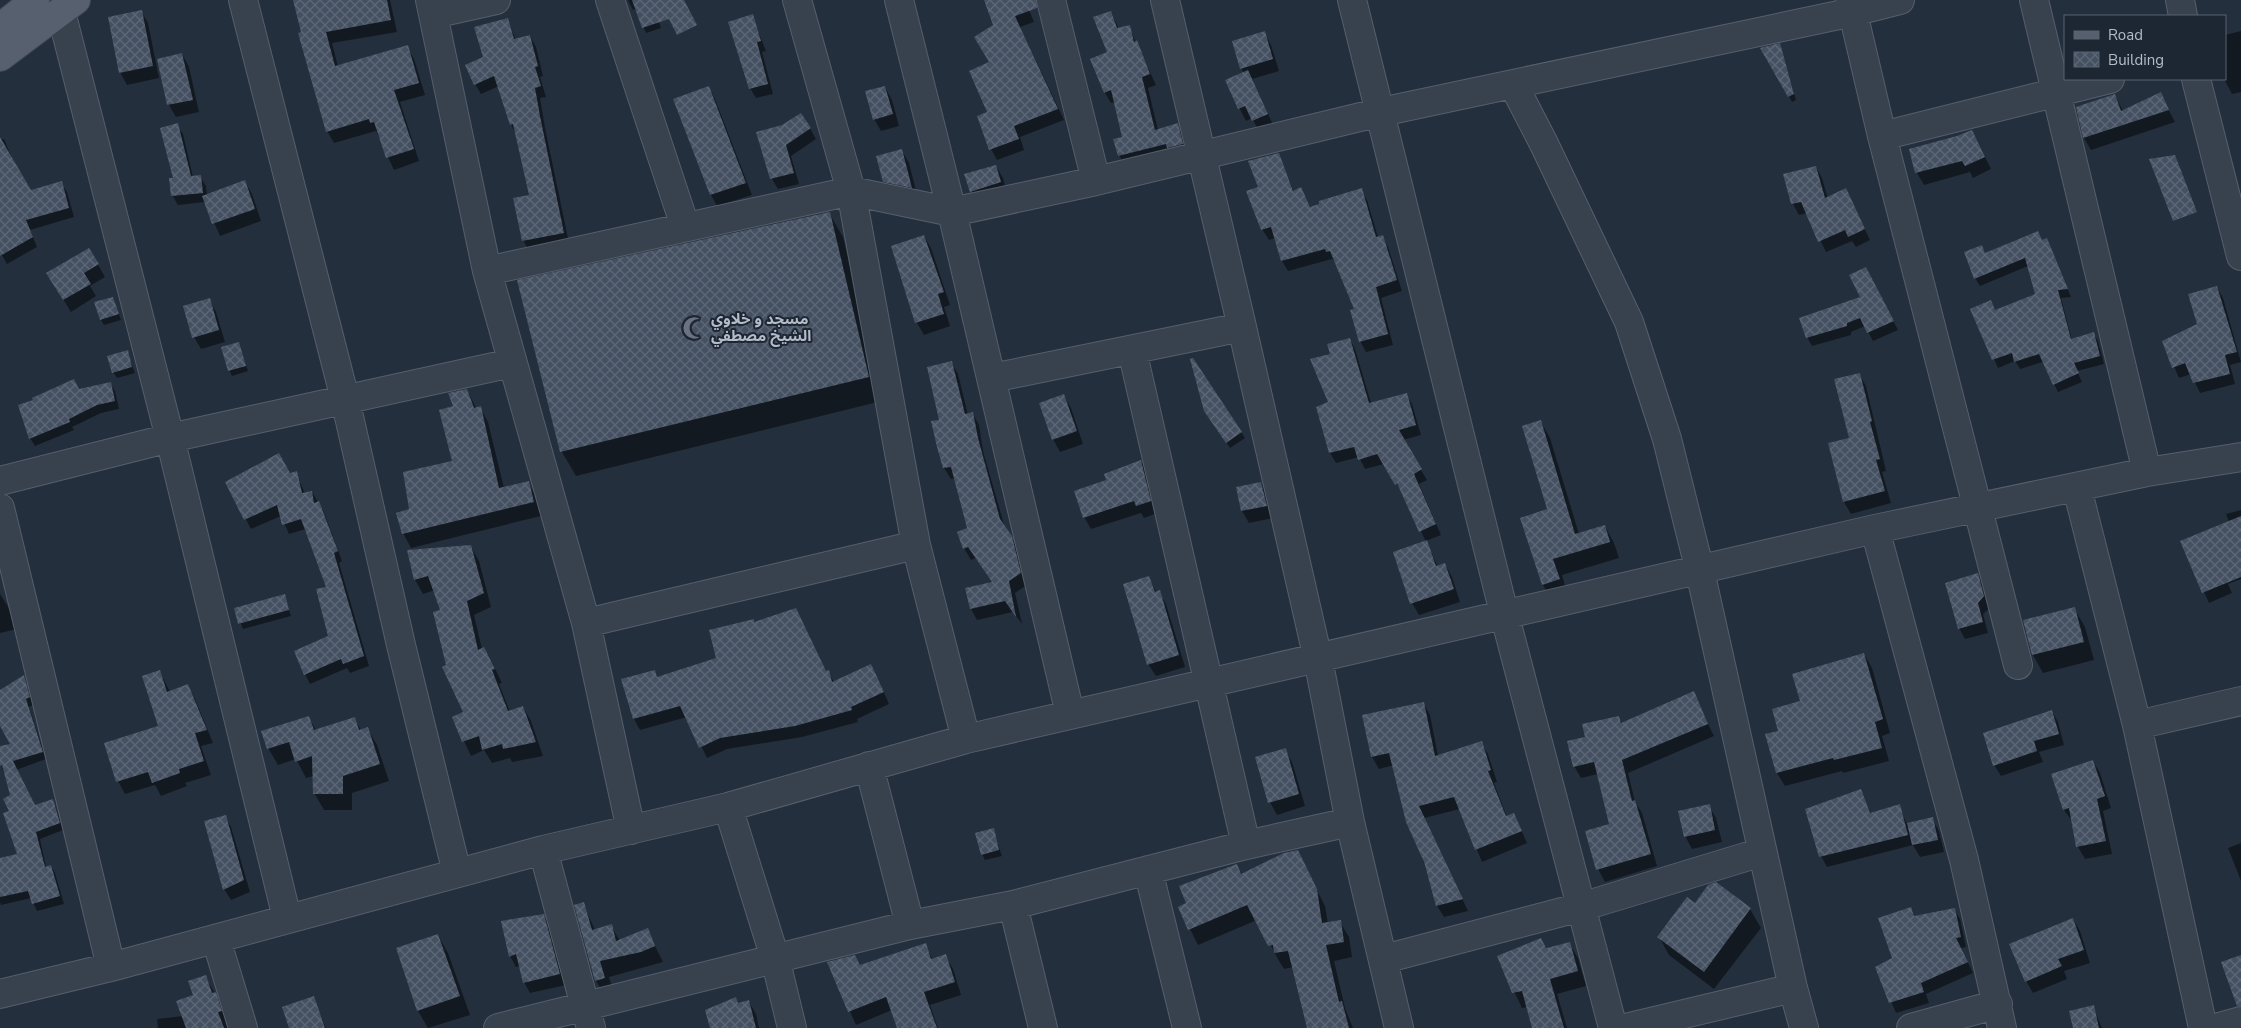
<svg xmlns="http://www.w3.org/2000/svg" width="2241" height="1028" font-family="'Nunito Sans','Noto Sans Arabic',sans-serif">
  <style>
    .shadow { fill: #0007 }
    .building { fill: url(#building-cross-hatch) }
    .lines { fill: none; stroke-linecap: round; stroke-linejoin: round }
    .minor-casing { stroke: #565f6c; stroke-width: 30 }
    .major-casing { stroke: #414a57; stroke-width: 30 }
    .minor { stroke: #38414e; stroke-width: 28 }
    .major { stroke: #56606e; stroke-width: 28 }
    .labels { text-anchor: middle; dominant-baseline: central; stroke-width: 4; stroke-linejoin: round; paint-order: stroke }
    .poi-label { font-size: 15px; font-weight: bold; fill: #b4bcc9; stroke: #1d2633; text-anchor: start }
  </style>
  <defs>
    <pattern id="building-cross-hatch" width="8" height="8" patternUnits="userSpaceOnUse" patternTransform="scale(1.25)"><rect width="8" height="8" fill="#455162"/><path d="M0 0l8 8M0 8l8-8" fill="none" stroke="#5d6877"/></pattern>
  </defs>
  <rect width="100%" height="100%" fill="#242f3e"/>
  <path class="shadow" d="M294,0h96l7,32 -65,11 6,24 69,-20 7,12 11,36 -25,7 19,59 -25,9 -18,-39 -42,12 -7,-12z
    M628,0h24l9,28 -15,5 -10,-24 -3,1z
    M986,0h39l9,22 -14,5 44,93 -44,17 4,13 -27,10 -6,-11 -2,-36 6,-87z
    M141,11l7,12 11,55 -32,7 -7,-13z
    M1111,12l8,17 10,-2 27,58 -8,3 10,42 19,-6 6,11 5,20 -63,11 -6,-11 5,-17 -9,-36 -4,1 -6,-10z
    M752,16l14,35 -4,1 11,42 -17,4 -6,-10z
    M507,19l9,21 14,-4 6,11 7,29 -3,1 6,20 -6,1 5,30 24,115 -40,8 -6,-11 8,-44 -14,-61 -6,-10 -12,-39 -18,8 -6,-10 9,-26z
    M2241,31v61l-9,2 -8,-15 1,-44z
    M1264,32l7,13 8,26 -27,8 22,48 -14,6 -8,-15 -6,3 -20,-40 18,-8 -3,-5z
    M1780,45l16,55 -4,2 -30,-54z
    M182,54l7,13 10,45 -23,5 -7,-12 -11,-45z
    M709,87l6,12 37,96 -35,11 -6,-11 -36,-95z
    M885,87l7,13 7,26 -18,5 -7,-12z
    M2160,94l15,28 -84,28 -7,-12 -7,-30 38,-13 8,16z
    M177,125l6,9 10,43 7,-1 6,10 1,9 38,-13 7,12 9,27 -41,15 -15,-34 -27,3 -6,-10z
    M810,128l6,11 -25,17 8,28 -21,5 -6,-10 -14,-46z
    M1972,131l19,38 -18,9 -3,-6 -46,13 -7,-12 40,-36z
    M4,139l11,26 16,27 30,-9 6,9 7,25 -44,13 7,17 -30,17 -7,-12v-112z
    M902,151l7,12 9,36 -26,-5 -8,-13z
    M1278,154l16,38 12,7 5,9 50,-18 6,10 11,37 4,-1 6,11 14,44 -21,7 12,47 -27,7 -6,-11 -5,-31 -20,-49 -3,-2 -44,12 -6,-10 -7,-23 -6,2 -7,-11 -3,-42z
    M996,166l7,12 4,16 -29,9 -7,-12z
    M1816,167l6,11 6,21 18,-9 24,50 -14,7 -4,-6 -26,11 -19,-39 -8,2 -6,-11 -8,-29z
    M829,213l14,24 39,164 -306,75 -14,-24 -43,-171z
    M924,236l7,12 19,57 -6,2 6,19 -26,9 -7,-12 -25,-76z
    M2042,241l9,7 20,49 -10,1 11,42 21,-7 5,8 6,23 -27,7 5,11 -24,10 -15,-30 -23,7 -5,-8 -17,7 -26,-58 23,1 41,-17 -8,-28 -48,20 -5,-8 7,-31 4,7z
    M89,249l16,28 -15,9 6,10 -25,16 -23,-38z
    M1870,277l28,53 -25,11 -8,-15 -14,6v3l-39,11 -5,-9 55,-40z
    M2217,287l6,11 18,64 -11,3 5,19 -35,9 -9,-19 -12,4 -16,-37 36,-16z
    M113,298l8,22 -17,5 -3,-5z
    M209,299l7,13 9,30 -24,7 -7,-12z
    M1350,339l5,10 16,54 35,-9 6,10 9,31 -18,5 24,40 -8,4 22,51 -15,6 12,26 7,-3 7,13 8,25 -41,13 -7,-12 14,-61 -23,-49 -19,-29 -19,5 -6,-12 -23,6 -6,-10 2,-98z
    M238,343l10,28 -16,5 -3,-6z
    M127,352l8,21 -18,5 -4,-6z
    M952,363l6,11 10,41 5,-1 6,11 4,26 22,77 13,21 9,36 -12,8 7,31 -9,-12 -36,8 -6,-11 22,-26 -17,-25 -5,2 -7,-12 4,-19 -13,-51 -4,1 -7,-11 -3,-47z
    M1859,374l7,12 20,85 -4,1 9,31 -40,11 -7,-12 -15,-58 22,-5z
    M110,383l5,8 4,18 -18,4 -29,14 2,3 -39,16 -5,-8 49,-48z
    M467,390l9,18 4,-1 8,15 16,66 24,-5 9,14 4,19 -130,32 -8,-15 7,-23 44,-48v-55z
    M1064,396l7,12 12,36 -23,8 -7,-13z
    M1209,417l32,15 4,6 -15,10z
    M1541,422l9,16 29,96 26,-8 9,17 5,15 -57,17 6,21 -16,5 -9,-16 5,-75z
    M1141,461l7,12 9,40 -13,5 -3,-5 -50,16 -7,-12 24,-37z
    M296,472l9,22 7,-2 12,20 18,49 -3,2 30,103 -19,7 -3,-5 -37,16 -5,-10 25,-37 -2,-50 -22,-58 -17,5 -8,-18 -30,13 -25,-47z
    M1261,483l7,12 5,23 -24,5 -7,-12z
    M2241,510v69l-13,5 4,9 -23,10 -27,-61 47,-20 -3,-8z
    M471,547l8,14 12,46 -17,8 8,34 2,-1 8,14 10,21 -3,1 11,28 13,-5 8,14 12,35 -31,6 -2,-4 -18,5 -8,-13 -13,6 -18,-38 12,-5 -18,-47 -5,-55 -7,-21 -12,4 -8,-14 -7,-29z
    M1978,575l6,11 6,22 -7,6 5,19 -23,6 -6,-11z
    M1148,577l9,16 2,-1 7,12 19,63 -29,9 -8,-12z
    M0,594l10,16 7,19 -17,4z
    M284,595l7,21 -48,13 -8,-21z
    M2074,608l11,19 9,33 -51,13 -10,-18 -9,-34z
    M796,609l30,63h2l6,10 43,-5 12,27 -32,15 1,3 -56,15 -75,12 -20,9 -20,-41 -47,13 -6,-11 20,-48 4,7 60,-19z
    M1864,654l8,14 18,65 -8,3 7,25 -46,12 -1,-2 -57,15 -8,-13 2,-41 23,-30z
    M160,672l10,20 17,-7 8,14 18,44 -12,3 10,29 -26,8 2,3 -26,10 -6,-11 -30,9 -7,-13 42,-54z
    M24,677l9,28 -4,2 17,52 -30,11 19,36 18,-6 10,30 -23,9 6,28 5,-1 4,7 9,31 -27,7 -6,-13 -30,7 -1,-3v-43l18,-4 -7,-44 1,-15 -12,-34v-14l12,-4 -12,-20v-32z
    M1693,693l21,43 -86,37 7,29 7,11 15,53 -52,16 -7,-13 12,-44 -12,-51 -17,4 -7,-12 12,-28 32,-21 4,6z
    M1424,704l6,11 8,41 43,-13 7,11 9,28 -3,1 13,34 7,-3 13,29 -45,19 -22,-53 -36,9 44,93 -24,6 -7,-11 -43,-141 -15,4 -7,-12 -9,-41z
    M2052,711l6,11 6,23 -25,7 4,10 -42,14 -7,-11z
    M309,718l7,12 38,-12 7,12 6,-2 10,17 12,36 -37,12v17h-28l-10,-17v-17l-8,2 -10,-19 -18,6 -10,-17z
    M1285,750l7,12 13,44 -28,9 -7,-13z
    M2093,761l7,12 11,35 -8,3 9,43 -27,5 -7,-12 -6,-26 -8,-11z
    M1860,791l11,23 28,-8 8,18 25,-5 7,12 5,21 -24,5 -7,-12 -86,22 -6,-11z
    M1709,806l7,12 6,24 -30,7 -7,-13z
    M225,816l6,11 19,65 -19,8 -7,-11z
    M993,830l9,26 -17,4 -3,-6z
    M2241,843v38l-13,-33z
    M1297,851l28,55 3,18 12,-2 9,15 3,20 -18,4 11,47 8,20h-44l-15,-61 -10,2 -5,-8 -22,-41 -59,25 -19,-38 9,-3 48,-39 6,10z
    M583,904l12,26 16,-4 9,15 27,-11 16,32 -54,15 5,17 -9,2 -9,-15 -20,-75z
    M1695,904l55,5 11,19 -47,61 -45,-34 -10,-18z
    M1911,909l4,8 39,-8 6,10 6,28 -5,1 12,25 -47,21 3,9 -33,10 -19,-46 16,-8z
    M543,915l7,11 16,59 -36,8 -6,-11 -4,-16 -4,1 -6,-11z
    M2073,919l7,12 10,32 -26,8 3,8 -34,14 -7,-12z
    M438,935l10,18 22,62 -42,13 -10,-17 -21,-62z
    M1569,943l9,15 8,28 -29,8 10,34h-33l-6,-21 -6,1 -24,-51z
    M925,945l8,15 12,-4 8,13 8,26 -31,10 8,23h-40l-6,-18 -36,15 -27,-62 31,3z
    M205,977l20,33 5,18h-72l-1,-9 26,-3z
    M313,998l13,30h-35z
    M736,998l3,6 10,-2 7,12 3,14h-48z
    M2093,1007l9,21h-27z"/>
  <path class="building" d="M293,0h94l4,20 -65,12 9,34 73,-21 11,38 -25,7 20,59 -28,9 -12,-36 -4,1 -1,-4 -43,13 -28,-99 3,-1z
    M632,0h52l13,25 -20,10 -8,-16 -27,9z
    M984,0h52l1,8 -22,8 43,93 -44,17 5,13 -30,11 -12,-34 10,-4 -18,-41 20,-9 -15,-25 19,-12z
    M142,10l11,56 -34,7 -11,-56z
    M1111,11l6,17 13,-3 4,17 3,-2 13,34 -8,3 13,53 23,-7 5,21 -16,4 -1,-4 -48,12 -5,-17 9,-2 -11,-47 -7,3 -14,-34 17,-7 -14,-35z
    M753,14l8,27 -4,1 11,42 -19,5 -21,-67z
    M508,18l6,21 16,-4 8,31 -3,1 6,19 -6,2 5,28 24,117 -42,8 -9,-43 16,-3 -16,-71 -3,1 -16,-49 -20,9 -9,-20 18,-8 -9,-30z
    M1265,31l8,28 -33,10 -8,-28z
    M1780,43l14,51 -6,3 -28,-49z
    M182,53l11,47 -26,5 -10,-46z
    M1248,70l20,44 -16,7 -7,-15 -7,3 -13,-29z
    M709,86l37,97 -36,12 -37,-96z
    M885,86l8,28 -20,6 -8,-29z
    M2161,92l8,18 -86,28 -7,-31 39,-13 6,17z
    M801,113l10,15 -25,17 8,28 -24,6 -14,-47 26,-7z
    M178,123l13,53 10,-1 2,18 -32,3 -2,-18h4l-13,-50z
    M1972,130l13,27 -20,9 -3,-5 -47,12 -6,-24 48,-13z
    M0,137l31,53 31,-9 7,27 -43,12 7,17 -33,19z
    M902,149l10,39 -29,-6 -7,-26z
    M1279,153l14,38 8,-4 9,20 9,-3v-3l43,-13 14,49 7,-2 14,45 -21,7 12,47 -29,8 -9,-32 4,-1 -24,-58 -4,1 -1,-3 -44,12 -10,-34 -10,3 -15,-39 12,-4 -10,-26z
    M2175,155l22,57 -24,9 -24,-62z
    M996,165l5,17 -31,10 -6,-18z
    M1816,166l9,32 21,-10 19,41 -17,8 -3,-7 -27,12 -17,-40 -10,2 -8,-30z
    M245,180l10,29 -43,15 -10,-28z
    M830,212l39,165 -309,75 -43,-172z
    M2038,231l4,9 5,-2 21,51 -10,1 13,49 23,-7 6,24 -26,7 5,10 -26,12 -14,-31 -25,8 -2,-9 -20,7 -22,-51 21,-9 4,10 40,-16 -10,-36 -51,21 -10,-27 18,-7 3,8z
    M924,235l20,57 -6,2 6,20 -29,9 -24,-77z
    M89,248l10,16 -15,9 7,11 -28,16 -17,-27z
    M1866,267l28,54 -27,12 -7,-15 -13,5v3l-41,12 -7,-20 61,-21 -11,-22z
    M2217,286l20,66 -12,3 5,19 -37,9 -8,-20 -13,5 -10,-27 35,-17 -9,-30z
    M113,297l6,17 -19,6 -6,-18z
    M210,298l9,32 -27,8 -9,-32z
    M1350,338l19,65 38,-10 9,32 -17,5 23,39 -8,5 22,50 -17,8 -22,-49 -2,2 -18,-31 -19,6 -4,-13 -25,6 -13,-46 12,-5 -18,-43 20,-5 -3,-10z
    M239,342l7,24 -18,5 -7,-24z
    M128,350l4,17 -20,6 -5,-17z
    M1193,358l49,74 -16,11 -22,-32 -14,-52z
    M952,361l13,53 8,-2 5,26 22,81 12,17 9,37 -12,8 7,36 -11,-16 -35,8 -5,-21 27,-6 -24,-35 -5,2 -6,-17 10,-4 -16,-61 -8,1 -6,-21 -6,-26 8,-1 -12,-53z
    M1860,373l12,48 -2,1 10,37 -4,1 9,31 -42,11 -15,-59 21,-5 -15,-59z
    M74,379l5,10 32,-7 4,19 -18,4 -28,14 1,3 -41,17 -11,-34 15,-5 -1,-2z
    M467,389l7,19 7,-2 18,82 30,-7 5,21 -132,32 -6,-21 13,-4 -6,-37 49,-11 -13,-51 14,-4 -5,-13z
    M1064,394l13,37 -25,9 -13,-37z
    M1541,420l34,114 30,-9 5,17 -57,17 7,20 -18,6 -22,-67 27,-9 -25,-83z
    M279,453l11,20 7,-2 5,22 10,-2 2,12 5,-2 19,50 -4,2 30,103 -21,8 -2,-5 -37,16 -10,-24 34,-15 -12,-47 10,-2 -25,-68 -19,6 -5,-20 -33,15 -19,-38z
    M1141,460l10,41 -15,5 -2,-5 -51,17 -9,-27 32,-11 -2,-6z
    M1261,482l6,24 -26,5 -5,-24z
    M2241,516v61l-39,16 -22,-52z
    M1427,540l9,26 9,-3 9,26 -44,15 -17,-52z
    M471,545l13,48 -17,8 11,49 6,-3 11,22 -3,1 16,41 15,-5 13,36 -33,7 -1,-5 -20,6 -3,-14 -17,6 -10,-25 11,-5 -21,-45 4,-2 -13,-53 7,-2 -12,-34 -14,4 -7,-30z
    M1978,573l6,23 -6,7 5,19 -25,7 -13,-46z
    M1149,576l6,16 5,-2 19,65 -32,10 -24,-81z
    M285,594l4,16 -51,14 -4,-16z
    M2075,607l9,35 -52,13 -9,-35z
    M796,608l30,63 3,-1 3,12 39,-18 13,28 -33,15 1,3 -57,16 -75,12 -21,10 -19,-42 -47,13 -12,-40 34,-9 2,7 59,-19 -7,-28 45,-11v3z
    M1864,653l19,66 -8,3 7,26 -48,12 -1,-2 -57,15 -11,-39 13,-3 -6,-22 28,-8 -8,-27z
    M160,670l7,22 21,-8 19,46 -12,3 9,28 -25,8 1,4 -28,10 -4,-11 -32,10 -12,-39 54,-17 -16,-50z
    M24,675l6,22 -4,2 17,53 -30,9 22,44 18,-6 7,24 -24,9 9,35 6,-2 9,31 -28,8 -4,-13 -28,6v-39l17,-4 -14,-41 6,-2 -6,-12 7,-4 -8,-30 -2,1v-20l10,-2 -10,-18v-36z
    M1694,691l14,33 -86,36 10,41 3,-1 16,54 -55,16 -11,-39 24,-7 -15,-62 -21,5 -6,-26 18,-4 -3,-13 37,-8 2,7z
    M1424,702l11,54 47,-15 9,29 -3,1 18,45 8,-3 8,18 -47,19 -21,-53 -35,9 44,93 -27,7 -12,-44 -18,-40 -17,-69 -18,4 -9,-42z
    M2052,710l7,24 -25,7 3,10 -44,15 -10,-33z
    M309,716l5,14 41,-13 4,13 9,-3 12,37 -37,12v18h-30l-1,-38 -17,6 -6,-20 -22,7 -6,-18z
    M1286,748l13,46 -31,9 -13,-46z
    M2093,760l12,36 -8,3 9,42 -30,6 -7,-39 -6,2 -12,-36z
    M1861,789l9,24 30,-9 8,31 -89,22 -14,-48z
    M1710,804l5,26 -31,7 -6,-26z
    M226,815l18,65 -21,10 -19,-69z
    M1933,817l5,23 -26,5 -5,-22z
    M994,828l5,22 -18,5 -6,-22z
    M1298,850l19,39 5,34 19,-3 3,22 -18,3 13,57 3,-1 7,27h-42l-19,-77 -14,2 -1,-8 -5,1 -21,-41 -59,25 -10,-23 8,-4 -7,-17 58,-22 4,10 43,-21z
    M1716,882l35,26 -47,64 -47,-35 30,-40 8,6 13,-18z
    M584,902l8,28 20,-6 4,17 32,-13 7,18 -14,6 -41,9 5,17 -10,3 -21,-76z
    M1911,907l3,9 41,-8 6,29 -5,1 12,24 -47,21 3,9 -35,11 -14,-36 17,-9 -14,-40z
    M544,914l16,60 -37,9 -7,-29 -7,3 -8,-36z
    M2073,918l11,32 -26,9 4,7 -37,16 -16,-38z
    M438,934l22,62 -43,15 -21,-63z
    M1541,938l5,10 24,-6 8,29 -28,8 14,49h-32l-10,-37 -10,2 -15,-37z
    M926,943l5,16 15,-5 9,28 -31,10 13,36h-40l-11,-31 -38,15 -21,-50 28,-7 5,10z
    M2241,955v51h-4l-16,-44z
    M206,975l6,18 4,-1 6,19 -4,1 6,16h-38l-10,-27 17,-6 -5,-14z
    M314,996l11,32h-36l-7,-21z
    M736,997l2,6 11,-3 7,28h-46l-5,-18z
    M2094,1005l5,23h-26l-4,-17z"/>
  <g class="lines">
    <defs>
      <path id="minor" d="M243,0l102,399 56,246 56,228
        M430,0l57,271 99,352 45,207
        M610,0l75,226
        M797,0l54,191 65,354 50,194
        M899,0l53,212 118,502
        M1051,0l45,181
        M1165,0l77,327 76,332 32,163 49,206
        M1352,0l152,613 109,415
        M1850,0l32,136 136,529
        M2034,0l113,472
        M2180,0l3,16
        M61,12l109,426 117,480
        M433,14l63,-14
        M2196,79l45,177
        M1513,84l31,60 85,178 38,117 33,132 93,417 11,40
        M1882,136l228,-57
        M487,271l364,-80 101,21 144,-31 285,-69 472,-100 47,-12
        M1132,350l114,495
        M992,378l250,-51
        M0,481l170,-43 342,-75
        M2077,488l60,237 66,303
        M0,508l111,459
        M1875,529l89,331 38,168
        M586,623l330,-78
        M2137,725l104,-24
        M869,766l41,159
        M728,807l47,151 17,70
        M543,850l48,178
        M1148,870l39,158
        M1013,905l30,123
        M216,939l27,89
        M1384,959l197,-52 181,-55
        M0,994l111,-27 432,-117 185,-43 238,-68 909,-210 272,-57 94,-15
        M498,1028l412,-103 103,-20 233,-60 104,-23
        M1625,1028l168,-40
        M1911,1028l87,-24
        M2216,1028l25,-7"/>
      <path id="major" d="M0,28l35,-28
        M0,57l76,-57"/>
    </defs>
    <use href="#minor" class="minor-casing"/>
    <use href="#major" class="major-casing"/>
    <use href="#minor" class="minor"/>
    <use href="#major" class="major"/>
  </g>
  <defs>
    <symbol id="mosque-bare" viewBox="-9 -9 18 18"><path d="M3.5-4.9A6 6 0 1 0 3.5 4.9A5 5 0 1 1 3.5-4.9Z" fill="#6b7280" stroke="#1d2633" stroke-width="2.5" paint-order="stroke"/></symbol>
  </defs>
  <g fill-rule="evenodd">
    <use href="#mosque-bare" x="678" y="312" width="32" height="32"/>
  </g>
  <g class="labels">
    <g class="poi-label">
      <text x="711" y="319">مسجد و خلاوي<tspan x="711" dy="17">الشيخ مصطفي</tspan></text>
    </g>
  </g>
  <rect x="2064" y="15" width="162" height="65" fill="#1d2633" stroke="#59626f"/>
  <rect x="2074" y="31" width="25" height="8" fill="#56606e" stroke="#59626f"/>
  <text x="2108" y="40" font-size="15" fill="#b4bcc9">Road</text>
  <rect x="2074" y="52" width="25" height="15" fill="url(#building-cross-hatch)" stroke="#59626f"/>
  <text x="2108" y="65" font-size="15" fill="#b4bcc9">Building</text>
</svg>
